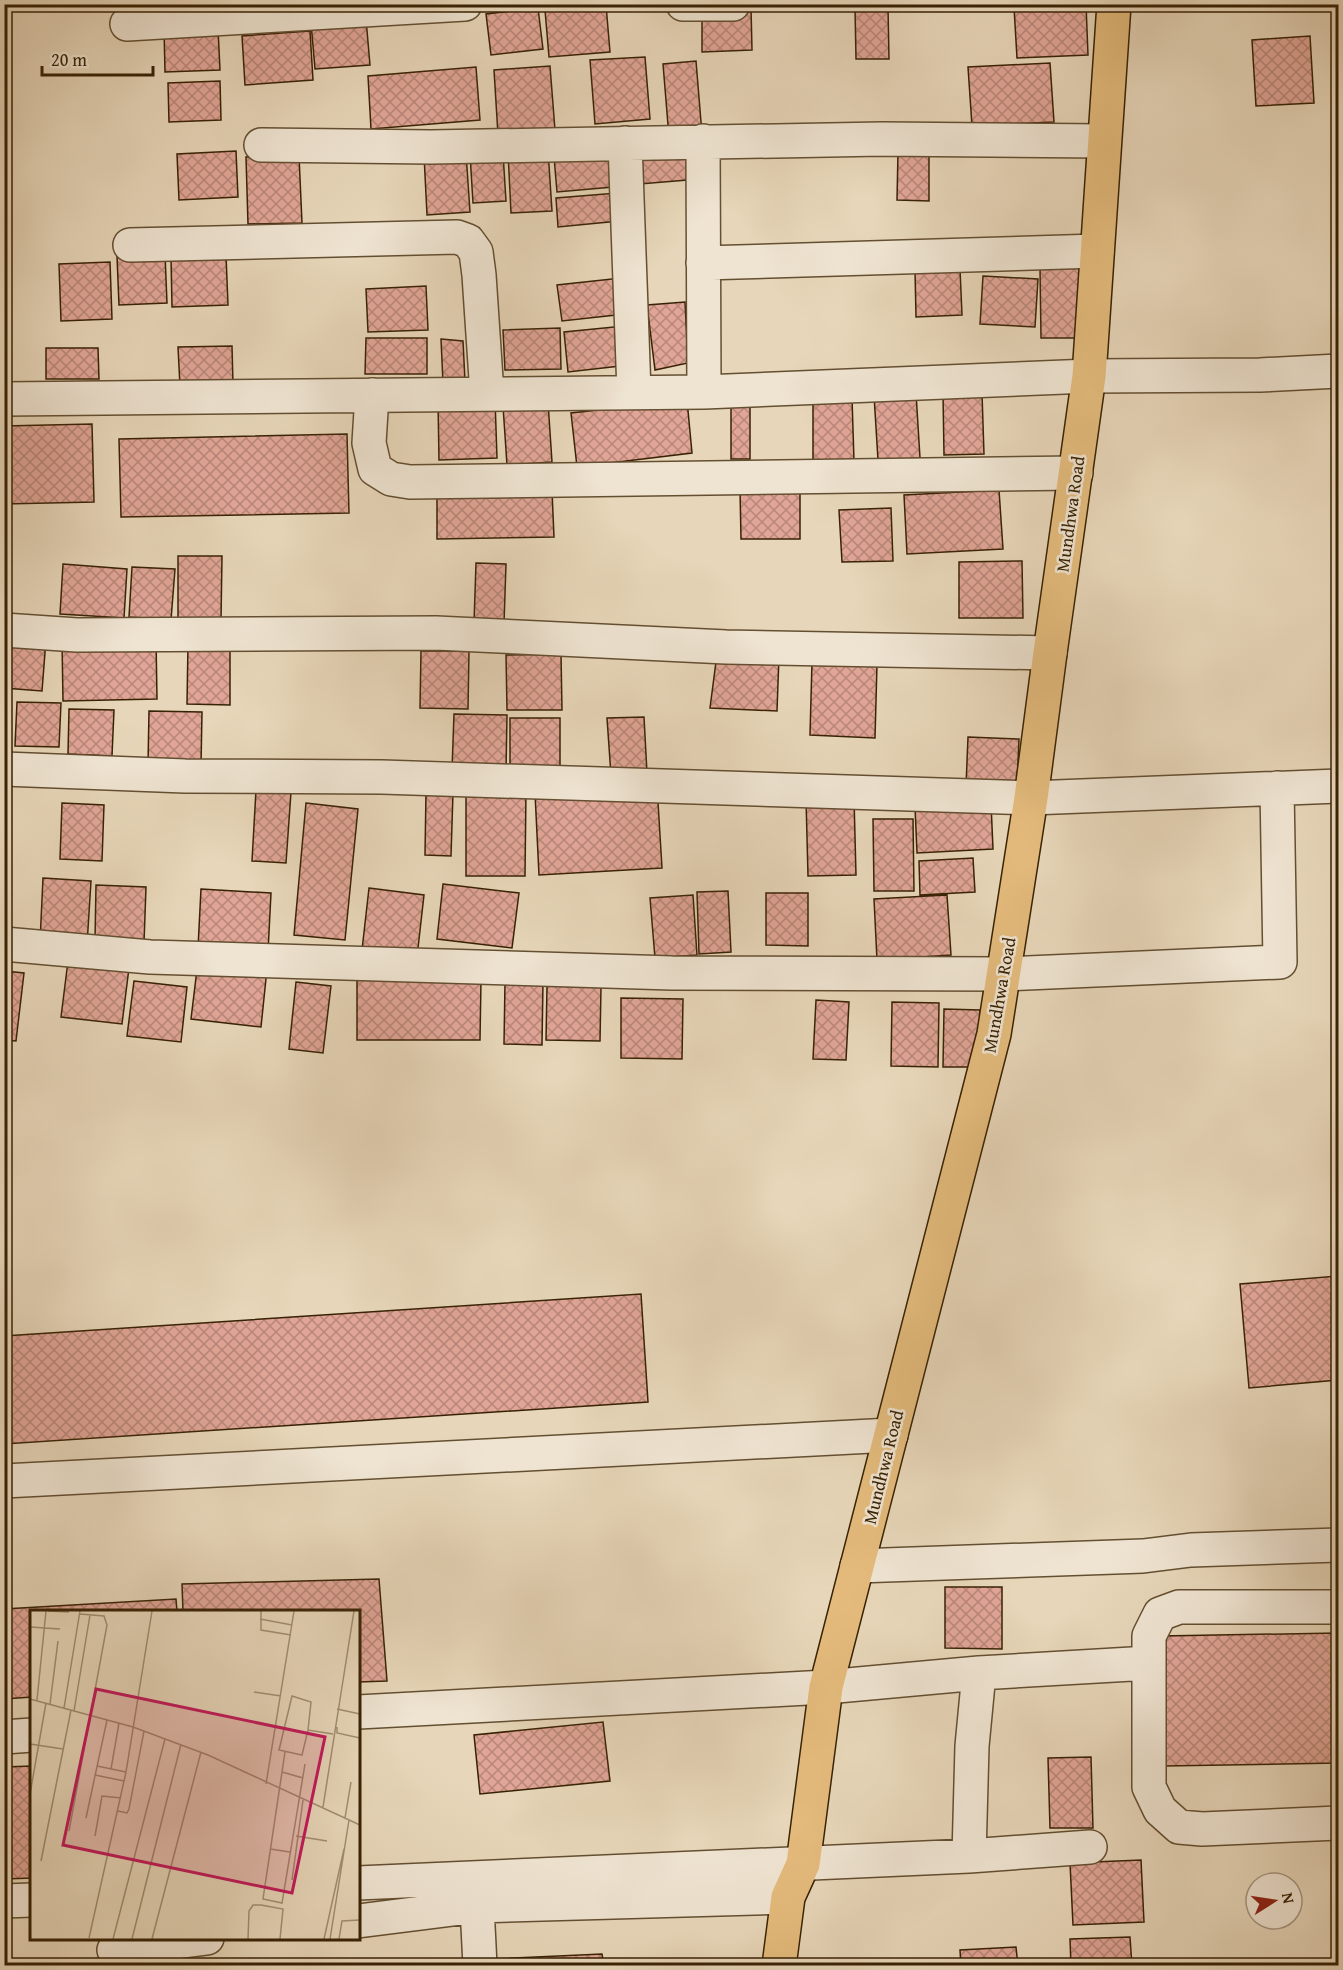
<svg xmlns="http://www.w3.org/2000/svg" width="1343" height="1970" font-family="'Gentium Book Plus',serif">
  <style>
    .building { fill: url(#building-cross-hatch); stroke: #382204; stroke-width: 1.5 }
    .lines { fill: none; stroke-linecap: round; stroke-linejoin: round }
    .minor-casing { stroke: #644f31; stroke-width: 36 }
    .major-casing { stroke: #382204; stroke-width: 36 }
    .minor { stroke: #efe4d2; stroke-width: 33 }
    .major { stroke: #e4bb7c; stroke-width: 33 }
    .labels { text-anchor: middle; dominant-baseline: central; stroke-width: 5; stroke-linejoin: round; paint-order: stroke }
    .street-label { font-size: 18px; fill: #382204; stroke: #efe4d2 }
    .inset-road { fill: none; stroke: #a18e71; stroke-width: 1.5 }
    .view { fill: #c2185b; fill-opacity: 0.15; stroke: #c2185b; stroke-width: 3 }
    .inset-edge { fill: none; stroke: #382204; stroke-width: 3 }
  </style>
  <defs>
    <pattern id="building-cross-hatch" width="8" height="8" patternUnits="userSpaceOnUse" patternTransform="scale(1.5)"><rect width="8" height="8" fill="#e1a597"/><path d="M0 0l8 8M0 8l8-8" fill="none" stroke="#b78679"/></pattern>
  </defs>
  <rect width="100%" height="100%" fill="#e7d6b9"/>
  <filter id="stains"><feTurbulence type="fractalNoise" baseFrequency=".00333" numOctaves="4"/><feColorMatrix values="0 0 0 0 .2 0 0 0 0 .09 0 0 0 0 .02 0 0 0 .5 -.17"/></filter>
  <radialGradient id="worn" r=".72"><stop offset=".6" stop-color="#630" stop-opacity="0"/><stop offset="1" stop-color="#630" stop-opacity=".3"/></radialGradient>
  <path class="building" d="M1086,4l2,51 -71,3 -3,-51z
    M606,5l4,47 -61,5 -4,-47z
    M888,7l1,52h-33l-1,-51z
    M538,8l5,41 -52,6 -5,-41z
    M751,8l1,42 -50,2v-42z
    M366,19l4,46 -55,4 -4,-46z
    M218,28l2,42 -55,2 -1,-43z
    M310,31l3,49 -68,5 -3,-49z
    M1310,36l4,67 -58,3 -4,-66z
    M645,57l5,62 -55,5 -5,-64z
    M696,61l6,73 -33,3 -6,-73z
    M1050,63l4,59 -82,4 -4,-59z
    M550,66l5,64 -57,5 -4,-65z
    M476,67l4,53 -109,9 -3,-53z
    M220,81l1,39 -52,2 -1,-39z
    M548,150l4,61 -41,2 -3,-61z
    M696,150l3,29 -59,5 -3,-30z
    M236,151l2,46 -59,3 -2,-46z
    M610,152l3,35 -56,5 -3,-35z
    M898,152h31v49l-32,-1z
    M466,153l4,59 -43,3 -3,-60z
    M503,153l3,48 -33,2 -3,-49z
    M299,156l3,67 -54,1 -2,-67z
    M617,193l2,28 -61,6 -2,-29z
    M165,254l2,49 -48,2 -2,-49z
    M226,255l2,50 -56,2 -1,-50z
    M110,262l2,57 -51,2 -2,-57z
    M1040,268h45v70h-44z
    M960,269l2,46 -46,2 -1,-47z
    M983,276l55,3 -3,48 -55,-3z
    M621,278l4,36 -63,7 -5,-36z
    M426,286l2,44 -60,2 -2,-43z
    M685,302l3,61 -33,7 -8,-65z
    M624,326l5,39 -61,7 -4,-40z
    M560,328l1,41 -56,1 -2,-40z
    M366,338h61v36h-62z
    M441,339l22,2 2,40 -22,2z
    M232,346l1,38 -53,2 -2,-39z
    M46,348h52l1,31h-53z
    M916,393l4,65 -42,2 -4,-65z
    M982,393l2,61 -40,1 -1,-61z
    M852,398l2,63h-41v-62z
    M495,399l2,59 -58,2 -1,-59z
    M687,400l5,53 -115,14 -6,-54z
    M548,402l4,60 -45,3 -4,-59z
    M750,404v55h-19v-54z
    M92,424l2,78 -90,2v-78z
    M347,434l2,79 -228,4 -2,-78z
    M800,488v51h-59l-1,-50z
    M999,490l4,59 -96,5 -3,-59z
    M552,491l2,46 -117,2v-45z
    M891,508l2,53 -51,1 -3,-52z
    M178,556h44l-1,64h-43z
    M1022,561l1,57h-64v-56z
    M476,563l30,1 -2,60 -30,-1z
    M63,564l64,5 -3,49 -64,-4z
    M132,567l43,2 -4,51 -42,-3z
    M4,637l42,3 -4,51 -38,-3z
    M156,639l1,60 -94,2 -1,-60z
    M188,644l42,1v60l-43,-1z
    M421,651h48l-1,58 -48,-1z
    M561,654l1,56h-55l-1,-55z
    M717,654l62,2 -2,55 -67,-3z
    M812,662l65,2 -2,74 -65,-3z
    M17,702l44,1 -2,44 -44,-1z
    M69,709l45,1 -2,46 -44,-2z
    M149,711l53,1 -1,54 -53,-2z
    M454,714l53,1 -1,56 -54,-1z
    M644,717l3,56 -36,2 -4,-57z
    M510,718h50v57l-50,-1z
    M968,737l51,2 -2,48 -51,-1z
    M657,786l5,82 -123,7 -4,-82z
    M256,790l35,2 -5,71 -34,-2z
    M466,791h60l-1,85h-59z
    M426,792l27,1 -2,63 -26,-1z
    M854,798l2,77 -48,1 -2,-77z
    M62,803l42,2 -2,56 -42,-2z
    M306,803l52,6 -13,131 -51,-5z
    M991,803l2,46 -76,4 -2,-46z
    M873,819h40l1,72h-40z
    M973,858l2,34 -55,3 -1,-34z
    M4,864h7l-1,70 -6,-1z
    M43,878l48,3 -4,64 -47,-3z
    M443,884l76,9 -7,55 -75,-9z
    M96,885l50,2 -2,56 -49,-2z
    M369,888l55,7 -7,62 -55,-7z
    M201,889l70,4 -3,59 -70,-4z
    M728,891l3,61 -32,2 -2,-62z
    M766,893h42v53l-42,-1z
    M693,895l4,60 -42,3 -5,-60z
    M947,895l4,60 -74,5 -3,-61z
    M68,961l61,7 -7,56 -61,-7z
    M198,961l69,8 -6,58 -70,-8z
    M4,971l20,2 -8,68 -12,-1z
    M357,979l124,1 -1,60h-123z
    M134,981l53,6 -6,55 -54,-6z
    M296,982l35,4 -8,67 -34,-4z
    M505,982h38l-1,63 -38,-1z
    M547,986l54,1 -1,54 -54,-1z
    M621,998l62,1 -1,60 -61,-1z
    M816,1000l33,2 -3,58 -33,-1z
    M892,1002l47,1 -1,64 -47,-1z
    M944,1009l36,1v57h-37z
    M1338,1276v104l-89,8 -9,-104z
    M641,1294l7,108 -644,42v-108z
    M379,1579l8,102 -29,1v-70h-175l-1,-28z
    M945,1587h57v62l-57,-1z
    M176,1599l1,13h-145v85l-28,2v-90z
    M1338,1633v130l-174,3 -3,-130z
    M603,1722l7,59 -130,13 -6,-59z
    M1091,1757l2,71h-43l-2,-70z
    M32,1766v112l-28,1v-112z
    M1141,1860l3,62 -71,3 -3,-62z
    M1130,1937l2,29h-61l-1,-27z
    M1016,1947l2,19h-57l-1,-16z
    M602,1954l2,12h-109l-1,-7z"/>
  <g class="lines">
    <defs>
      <path id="minor" d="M683,4h50
        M127,24l338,-20
        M703,141l1,251
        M625,143l9,249
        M261,145l170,2 451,-8 222,2
        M130,245l327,-8 11,4 8,11 3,23 8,119
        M703,263l394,-12
        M372,395l-3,48 6,26 16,10 19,3 666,-9
        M4,399l700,-7 385,-16 171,-1 78,-4
        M4,630l73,5 359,-2 290,14 324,6
        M4,769l181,7 197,1 649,21 307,-12
        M4,944l146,13 522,16 331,1 277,-12 -3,-174
        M4,1481l887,-46
        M857,1566l286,-10 48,-6 147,-5
        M1338,1607h-159l-19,7 -11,22v151l11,23 19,17 23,2 136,-6
        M358,1712l468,-25 153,-14 170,-10
        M4,1737l28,-2
        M969,1856l3,-110 7,-73
        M358,1883l611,-27 121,-9
        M4,1901l28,-1
        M477,1906l3,60
        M358,1921l119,-15 311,-9
        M114,1950l93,-12"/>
      <path id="major" d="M779,1966l9,-69 15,-33 23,-177 168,-653 37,-236 19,-145 39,-277 25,-372"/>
    </defs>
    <use href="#minor" class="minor-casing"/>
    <use href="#major" class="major-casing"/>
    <use href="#minor" class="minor"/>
    <use href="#major" class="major"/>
  </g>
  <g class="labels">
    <g class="street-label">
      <text transform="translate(1070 514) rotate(-82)">Mundhwa Road</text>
      <text transform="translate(999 995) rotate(-80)">Mundhwa Road</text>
      <text transform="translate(883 1467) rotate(-76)">Mundhwa Road</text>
    </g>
  </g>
  <g transform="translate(30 1610)">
    <rect width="330" height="330" fill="#e7d6b9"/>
    <path class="inset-road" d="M18,1l21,1M231,1v19l30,5M230,9l32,6M0,17l30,2M224,82l27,4M0,89l103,28 75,28 152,70M7,90l9,-89M20,94l8,-63M34,98l16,-97M307,99l23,5M44,101l16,-96M307,117v6l23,5M278,120l3,-28 -19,-6 -13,54 23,5 6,-25 25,4M0,134l33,5M255,142l-22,147 19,4 23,-139M67,156l29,6M81,159l8,-46M252,162l21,6M65,165l29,6M236,174l28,-173M0,184l16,-91M293,197l31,-196M88,201l9,2 2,-4 15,-78M56,208l21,-98M315,208l6,-36M39,221l38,-206 -3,-9 -24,-2M65,226l7,-40 19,2M266,226l31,5M240,239l20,3M11,251l30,-151M262,270l11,-80M59,328l37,-166 26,-161M83,329l52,-200M102,329l49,-195M122,329l49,-187M218,329l1,-28 4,-6h8l22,4 -3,30M294,329l20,-90M300,329l19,-119M309,329l3,-18 18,-1"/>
    <path class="view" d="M66,79l229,48 -33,156 -229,-48z"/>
    <rect width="330" height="330" class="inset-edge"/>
  </g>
  <rect width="1343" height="1970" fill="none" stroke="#e7d6b9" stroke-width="24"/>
  <rect x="6" y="6" width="1331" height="1958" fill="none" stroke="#382204" stroke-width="3"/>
  <rect x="12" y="12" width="1319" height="1946" fill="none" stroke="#382204" stroke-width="1.5"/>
  <g transform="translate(1274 1901) rotate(78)"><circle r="28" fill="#efe4d2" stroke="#a69680" stroke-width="1.5"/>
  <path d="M0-4.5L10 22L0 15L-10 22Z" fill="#8f2418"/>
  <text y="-9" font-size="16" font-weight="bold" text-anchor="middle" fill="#382204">N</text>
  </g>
  <path d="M42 66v9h111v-9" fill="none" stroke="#382204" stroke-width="3"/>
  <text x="51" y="66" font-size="18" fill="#382204" stroke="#efe4d2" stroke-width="4.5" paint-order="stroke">20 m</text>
  <rect width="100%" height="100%" filter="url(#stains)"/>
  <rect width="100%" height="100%" fill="url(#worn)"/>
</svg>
